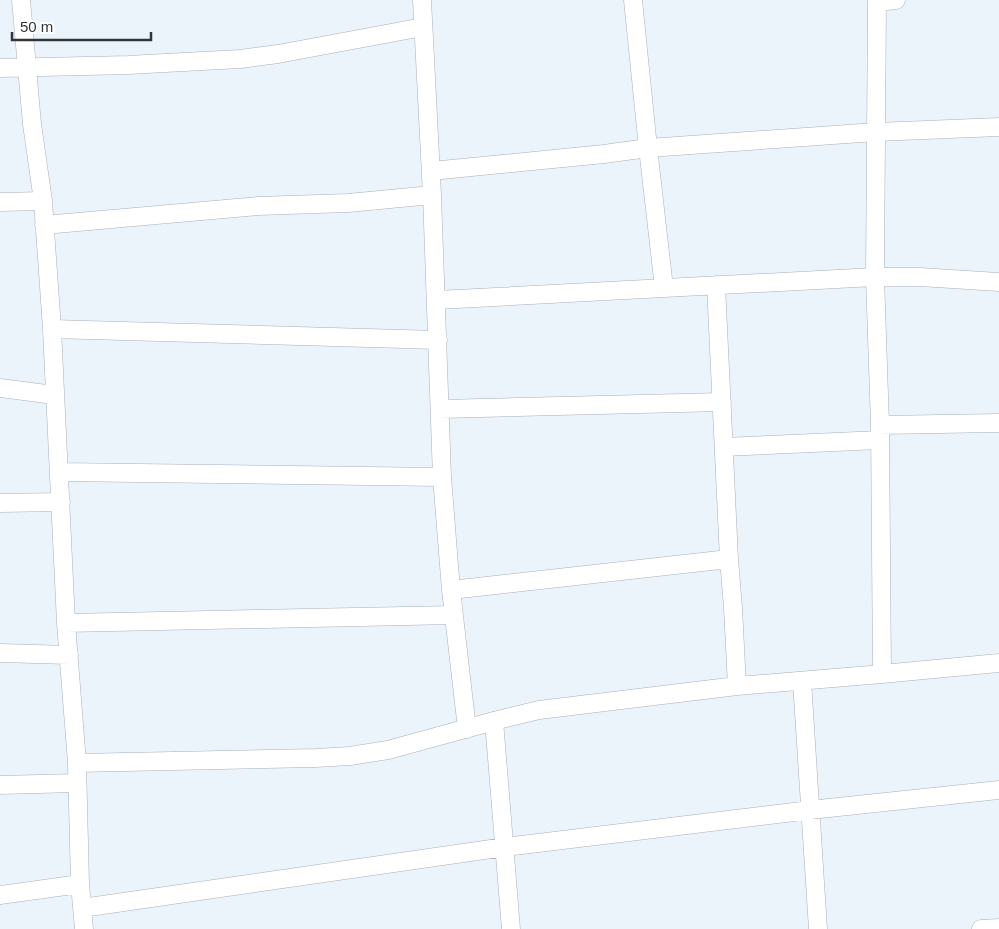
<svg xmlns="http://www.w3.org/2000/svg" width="999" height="929" font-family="Helvetica,sans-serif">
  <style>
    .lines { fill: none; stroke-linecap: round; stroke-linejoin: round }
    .minor-casing { stroke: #a9b0b9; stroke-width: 19 }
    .minor { stroke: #fff; stroke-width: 18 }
  </style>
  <rect width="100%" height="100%" fill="#ebf3fb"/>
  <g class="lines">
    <defs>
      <path id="minor" d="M21,0l11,124 11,77 9,128 14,294 11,140 3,121 4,45
        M422,0l10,195 10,282 9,113 16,139
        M633,0l15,148 16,140
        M877,0l-2,277 5,148 2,249
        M877,2l19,-2
        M0,68l128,-3 112,-6 38,-5 145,-27
        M431,171l173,-17 44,-6 228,-16 123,-5
        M0,202l43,-1
        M44,225l214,-19 90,-3 84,-8
        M716,285l13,274 4,49 4,78
        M437,300l438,-23h45l79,5
        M52,329l386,11
        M0,388l54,7
        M441,409l281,-7
        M880,425l119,-2
        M724,447l156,-7
        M59,472l383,5
        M0,503l61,-1
        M451,590l278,-31
        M66,623l388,-8
        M0,653l69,2
        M802,681l16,248
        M494,721l17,208
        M77,763l239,-5 34,-2 38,-6 106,-29 45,-11 198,-24 145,-12 117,-11
        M0,785l77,-2
        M0,895l80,-11
        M82,908l423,-61 305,-37 189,-20
        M981,929l18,-1"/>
    </defs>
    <use href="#minor" class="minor-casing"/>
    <use href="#minor" class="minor"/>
  </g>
  <path d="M12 32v8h139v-8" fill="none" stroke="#323538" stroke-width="2.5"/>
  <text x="20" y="32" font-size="15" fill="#323538" stroke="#ffffff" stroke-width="4" paint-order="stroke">50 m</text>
</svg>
